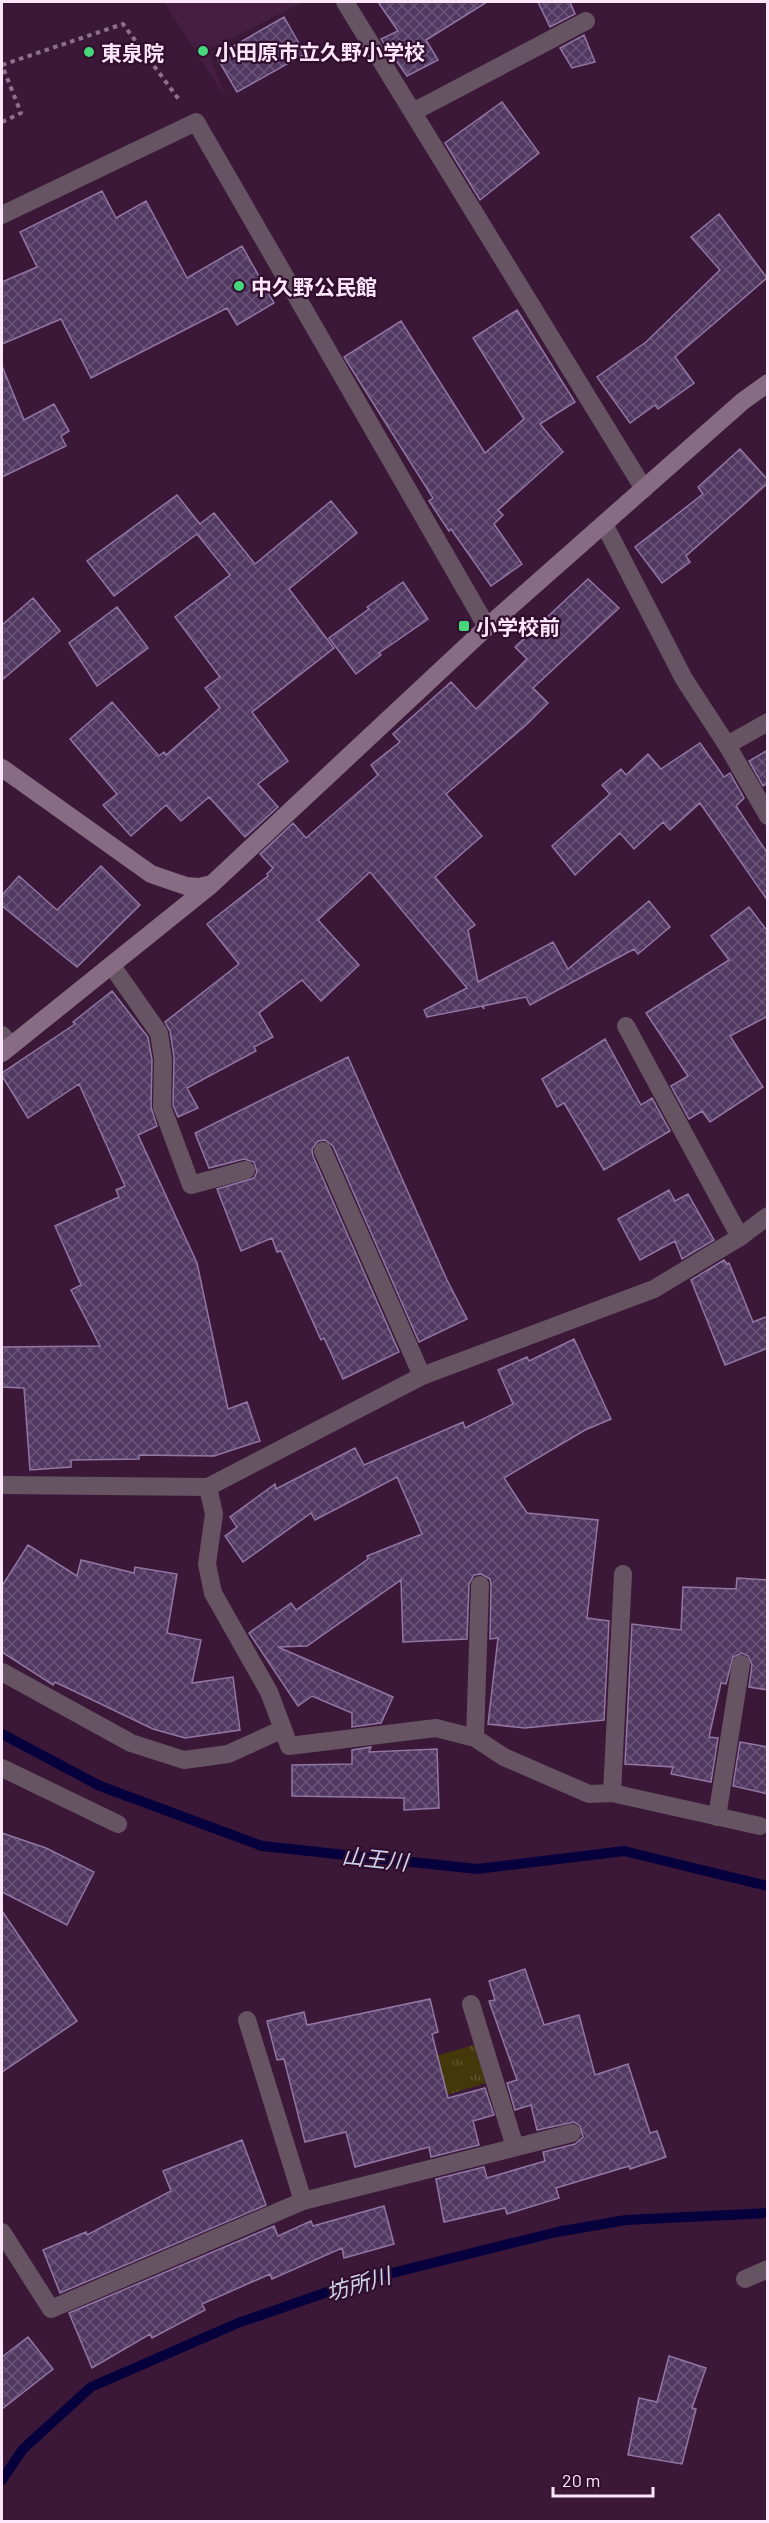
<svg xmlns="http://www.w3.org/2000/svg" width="769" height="2523" font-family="Barlow,'Noto Sans JP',sans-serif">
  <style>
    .built { fill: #471e43 }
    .grass { fill: url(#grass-tufts) }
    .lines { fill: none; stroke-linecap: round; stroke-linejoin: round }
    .stream { stroke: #06003c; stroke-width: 10 }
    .building { fill: url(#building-cross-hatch); stroke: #9176a3; stroke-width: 1.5 }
    .path { stroke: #8f708b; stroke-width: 4; stroke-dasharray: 4.5 4.5; stroke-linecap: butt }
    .lane { stroke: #665463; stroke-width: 18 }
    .street { stroke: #665463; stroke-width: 18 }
    .secondary { stroke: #886c84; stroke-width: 18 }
    .poi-dot { fill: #45d77a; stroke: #310e2d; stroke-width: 2 }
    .labels { text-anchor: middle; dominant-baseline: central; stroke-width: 4.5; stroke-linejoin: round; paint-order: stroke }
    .poi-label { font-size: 21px; font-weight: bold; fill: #fee6fa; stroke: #310e2d; text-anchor: start }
    .water-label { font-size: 22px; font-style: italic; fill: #ccd3eb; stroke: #310e2d }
  </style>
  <defs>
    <pattern id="grass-tufts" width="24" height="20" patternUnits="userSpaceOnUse" patternTransform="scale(1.5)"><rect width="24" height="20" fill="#44370a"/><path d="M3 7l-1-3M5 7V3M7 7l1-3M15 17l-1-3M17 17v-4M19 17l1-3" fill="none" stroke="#60542f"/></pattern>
    <pattern id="building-cross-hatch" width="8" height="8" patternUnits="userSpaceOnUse" patternTransform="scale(1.5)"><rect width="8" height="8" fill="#513861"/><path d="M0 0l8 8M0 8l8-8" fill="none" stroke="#6b5579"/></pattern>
  </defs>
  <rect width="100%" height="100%" fill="#3b1838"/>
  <path class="built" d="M164,2h140l-93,46 -1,10 17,42z"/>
  <path class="grass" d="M474,2045l12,38 -92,28 -14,-39z"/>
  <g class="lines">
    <path class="stream" d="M2,1734l98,52 162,60 215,23 147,-18 144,35
      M2,2480l21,-31 68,-62 147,-64 118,-41 201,-50 69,-12 142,-7"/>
  </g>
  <path class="building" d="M378,2h109l-61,38 12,20 -31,16 -26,-37 17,-8z
    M538,2h32l5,12 -25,13z
    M284,17l21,37 -68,38 -21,-36z
    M584,35l11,27 -23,6 -12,-20z
    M502,102l37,51 -59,47 -35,-57z
    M102,191l14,27 30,-17 41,77 55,-32 32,57 -37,22 -10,-17 -136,70 -30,-59 -59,25v-62l35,-15 -17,-35z
    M719,214l48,64 -92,79 19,26 -36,26 -3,-4 -25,18 -33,-46 49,-35 74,-72 -29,-33z
    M517,310l58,92 -35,22 23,28 -65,58 5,5 -9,9 28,40 -31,22 -40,-57 -2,2 -20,-30 4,-3 -89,-141 57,-36 84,132 39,-34 -51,-81z
    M2,366l22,54 30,-16 15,27 -8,5 5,10 -64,31z
    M740,449l28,31v3l-82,73 4,6 -28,21 -27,-36 68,-53 -5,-7z
    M177,495l23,29 14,-11 41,51 76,-63 26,32 -68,56 45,59 -82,64 36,49 -30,23 20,23 -33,30 -36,-40 -28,24 -15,-16 -35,31 -28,-31 14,-11 -47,-55 42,-37 47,54 5,-4 2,3 54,-47 -15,-20 15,-11 -45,-60 55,-42 -33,-41 -83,62 -27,-35z
    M588,579l31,29 -86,80 15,15 -22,22 -80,69 36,42 -47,41 40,48 -7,5 10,52 75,-40 15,27 81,-68 21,26 -32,27 -4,-5 -104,56 -4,-8 -43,9 1,3 -2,-3 -55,11 -3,-7 43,-22 -97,-116 -52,48 41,45 -38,36 -19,-21 -43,33 14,24 -19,10 2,4 -69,37 11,20 -20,9 -5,-12 1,-48 -4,-26 -5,-9 74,-58 -32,-40 61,-48 -1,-2 6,-6 -13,-14 33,-31 13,15 72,-63 -7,-10 29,-23 -7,-8 58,-52 25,27 51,-50 -12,-12z
    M403,582l25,37 -49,34 2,2 -25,19 -27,-36 40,-29 -2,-2z
    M33,598l27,33 -58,49v-55z
    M117,607l31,41 -51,38 -28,-43z
    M700,743l24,34 6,-4 14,25 -8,8 32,48v47l-68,-98 -30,27 -7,-8 -29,27 -14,-16 -45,42 -23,-29 58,-52 -8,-9 19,-16 5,6 22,-21 13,15z
    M768,750v33l-5,3 -14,-25z
    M101,866l39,39 -63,62 -75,-61v-11l17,-19 38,34z
    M749,907l19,25v84l-38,20 33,51 -53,35 -8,-11 -13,8 -18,-33 17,-10 -42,-63 83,-53 -18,-24z
    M112,991l36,46 4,23 -1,47 6,19 -19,9 59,128 31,146 19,-7 13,39 -46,15 -75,-1v4l-68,1v7l-41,3 -6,-82 -22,-1v-40l98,-1 -29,-56 10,-5 -26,-59 64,-29 -3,-7 9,-4 -46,-102 -51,34 -26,-42v-3l73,-49 -2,-2z
    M605,1039l36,66 11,-7 18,33 -66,39 -40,-67 -7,4 -15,-28z
    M348,1057l99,223 20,39 -48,23 -86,-196 -8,-6 -7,1 -6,8 1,7 86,196 -56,27 -19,-41 -3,2 -40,-89 -4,1 -5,-14 -31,13 -24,-62 37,-11 3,-6 -3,-10 -10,-3 -35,9 -14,-35z
    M669,1190l6,11 13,-7 26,46 -32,19 -7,-18 -35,19 -22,-41z
    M724,1260l3,4 2,-1 24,59 15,-6v32l-43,17 -34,-85z
    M574,1339l37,80 -26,11 -81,48 23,35 71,7 -11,98 22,3 -5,99 -79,8 -37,-4 10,-86 -8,1 1,-54 -1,-6 -9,-5 -7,1 -5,9 -2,55 -64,3 -2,-62 -94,66 -29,1 115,50 -12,26 -29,4v-14l-40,-17 -14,10 -49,-73 42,-30 5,7 72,-51 -1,-3 55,-22 -25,-57 -82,43 -4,-7 -68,49 -18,-26 12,-9 -7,-10 45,-33 1,5 79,-41 9,17 99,-43 2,6 48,-24 -15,-34 29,-13 2,4z
    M28,1545l49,31 4,-16 53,13 1,-6 42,7 -10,59 34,7 -9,43 41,-6 7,53 -55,8 -32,-9 -98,-47 -2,3 -51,-33v-66z
    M737,1578l31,2v110l-19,-3 3,-22 -4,-9 -6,-3 -9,4 -7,27 -5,-1 -12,54 9,1 -7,44 -40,-8 2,-7 -48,-3 7,-140 49,6 2,-43 53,2z
    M740,1742l28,5v47l-35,-8z
    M371,1747l-2,5 68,-3 2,59 -35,2v-12l-112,-2v-31l60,-1v-14z
    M2,1833l44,15 48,24 -27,53 -65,-33z
    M2,1911l75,110 -75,51z
    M525,1969l19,56 35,-10 16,60 33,-11 22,69 7,-2 9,26 -36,12 -1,-3 -73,22 3,10 -52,16 -2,-6 -61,14 -8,-43 48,-12 3,11 58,-17 -2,-9 32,-8 8,-7 -3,-11 -6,-4 -37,8 -6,-25 -16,5 -8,-27 10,-3 -28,-79 6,-1 -6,-19z
    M430,1999l8,33 -6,2 16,64 37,-10 9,27 -21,6 6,24 -48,12 -2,-10 -74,20 -9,-35 -41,10 -21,-83 -7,1 -10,-39 37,-9 3,13z
    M242,2140l24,65 -206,88 -17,-43 43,-18 1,3 84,-44 -8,-20z
    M384,2206l10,38 -50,14 -2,-10 -70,31 -2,-5 -68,30 3,6 -53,28 -2,-4 -58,34 -23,-55 205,-87 4,10 33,-15 2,5z
    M28,2337l25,32 -51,40v-52z
    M669,2356l37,12 -14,40 4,1 -14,55 -54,-9 11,-57 18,4z"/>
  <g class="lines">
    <path class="path" d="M2,65l121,-41 57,77
      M2,122l19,-9 -19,-48"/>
    <path class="lane" d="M413,112l173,-91
      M2,215l194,-93 291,505
      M727,745l41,-23
      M112,966l47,67 4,26 -1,48 29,78 55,-15
      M626,1026l114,211
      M323,1151l99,225
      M208,1487l6,27 -7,50 6,29 56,99 14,37
      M2,1672l129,71 53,17 44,-6 55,-25 6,17 147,-18 39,10 29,19 85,37 23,-1 148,33
      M475,1738l5,-153
      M612,1793l11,-219
      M717,1817l24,-153
      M471,2004l44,143
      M247,2020l56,181
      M2,2232l49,77 252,-108 269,-68"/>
    <path class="street" d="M345,2l299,487
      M604,524l80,155 43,66 41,71
      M2,1035l9,11
      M2,1485l206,2 214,-111 232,-87 86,-52 28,-21
      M2,1768l116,56
      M745,2279l23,-10"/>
    <path class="secondary" d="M2,768l149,106 35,12 13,1 13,-3 275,-257 256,-226 25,-18
      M2,1053l209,-168"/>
  </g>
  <g class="poi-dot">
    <circle cx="203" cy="51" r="6"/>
    <circle cx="89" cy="52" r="6"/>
    <circle cx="239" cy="286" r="6"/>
    <rect x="458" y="620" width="12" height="12" rx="3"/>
  </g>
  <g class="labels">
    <g class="poi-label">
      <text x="215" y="51">小田原市立久野小学校</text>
      <text x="101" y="52">東泉院</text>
      <text x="251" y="286">中久野公民館</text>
      <text x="476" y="626">小学校前</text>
    </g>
    <g class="water-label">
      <text transform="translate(375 1858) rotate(6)">山王川</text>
      <text transform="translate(358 2283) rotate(-16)">坊所川</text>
    </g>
  </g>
  <rect width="769" height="2523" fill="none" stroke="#fee6fa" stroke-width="6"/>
  <path d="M553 2487v9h100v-9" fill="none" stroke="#fee6fa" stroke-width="3"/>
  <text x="562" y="2487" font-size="18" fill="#fee6fa" stroke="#310e2d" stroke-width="4.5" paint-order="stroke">20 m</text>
</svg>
